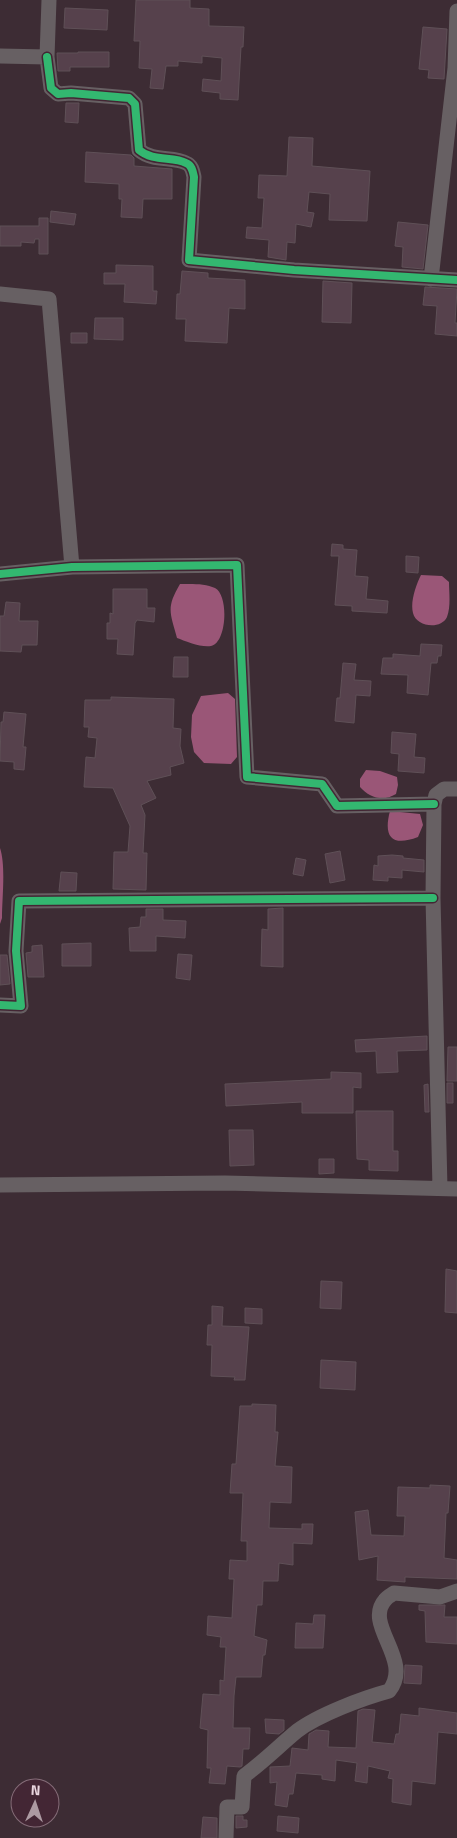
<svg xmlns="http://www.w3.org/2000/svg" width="457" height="1838" font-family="'Titillium Web',sans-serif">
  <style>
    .water { fill: #9a5677 }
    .building { fill: #56414c; stroke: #5f5057 }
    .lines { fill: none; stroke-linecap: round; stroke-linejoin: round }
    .minor { stroke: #676063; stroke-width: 15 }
    .cycleway-casing { stroke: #432634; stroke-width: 11 }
    .cycleway { stroke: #33b770; stroke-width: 8 }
  </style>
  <rect width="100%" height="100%" fill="#3d2c34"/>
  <path class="water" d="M421,575l21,1 7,6c0,11 2,24 -2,35 -6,13 -31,10 -34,-4 -3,-11 3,-28 8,-38z
    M180,584c10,0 25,-1 35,4 14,7 12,55 -4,58 -9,2 -26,-5 -34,-8 -7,-26 -11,-30 3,-54z
    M228,693l7,6 2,58 -6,7 -27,-1 -10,-11 -3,-15 1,-22 9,-19z
    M366,770l14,1 17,6 1,8 -2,9c-13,8 -26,4 -36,-7v-8z
    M390,811l30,3 3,11 -5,12c-26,10 -35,0 -28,-26z
    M0,848c6,18 2,50 2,70l-2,6z"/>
  <path class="building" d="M136,0h54v8l19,1v17l35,1 -1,20h-2l-3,53 -18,-1v-6l-18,-2 1,-12 18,2 1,-23 -20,-2v7l-24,-2v5h-12l-3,23 -13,-1 2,-19 -13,-1 1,-27h-6z
    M65,8l43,2 -1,20 -43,-2z
    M423,27l24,2 -3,50 -16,-1 1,-8 -10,-1z
    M78,52h31v15h-39v4h-12l-1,-18h21z
    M66,103h13l-1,20 -13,-1z
    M289,137l24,1 -1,28 58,5 -3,50 -38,-1 1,-26 -21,-2 -2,20 7,1 -3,14 -15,-3 -1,19 -8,-1 -1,18 -18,-3 1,-17 -23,-2 1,-11 15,1 2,-30h-6l1,-23 28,1z
    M86,152l45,3 3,3v8l38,3v30h-29l-1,19 -21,-1 1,-18h-3v-15l-34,-2z
    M51,211l25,3 -2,11 -24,-3z
    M39,218h9v36h-9v-15h-4l-1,4 -13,-1v4h-21v-20h39z
    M398,222l30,3 -5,44 -21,-2 1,-20 -8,-1z
    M116,265l37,1v25h4l-1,13 -32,-2 1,-18h-21v-11h12z
    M182,271l26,2v5l37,2v29l-16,-1 -2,35 -42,-2 1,-22h-10l1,-25h3z
    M323,281l29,2 -1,40 -29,-1z
    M425,287l32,2 -2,34h2v13l-22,-2 2,-28 -14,-1z
    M95,318h28v22l-29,-1z
    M71,333h16v10h-16z
    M332,544l11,1v4l14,1 -2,26 13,1 -2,22 22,2 -1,12 -35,-2v-5l-17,-1 4,-49h-8z
    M406,556l13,1 -1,16 -12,-1z
    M113,589h34v19h8l-1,14 -17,-2 -2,3 -2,32 -16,-1 1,-15h-11v-16h3v-10l3,1z
    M6,602l14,1 -1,18h19l-1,24h-15l-1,7 -21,-1v-35h4z
    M421,644l21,1 -1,11h-3l-1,7h-6l-3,32 -21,-2 1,-18 -27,-1 2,-16h10v-4l27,2z
    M174,657h14v20h-15z
    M343,663l13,1 -2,16 17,1 -1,15 -14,-1 -2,28 -19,-2 2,-23h3z
    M111,697l63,2 -1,29 8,1 -1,17 4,17 -14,4 1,8 -24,6 9,17 -15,7 4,10 -2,38h4l-1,37 -33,-1 1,-37h14l2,-26 -17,-38 -29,-1 2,-30 9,1 2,-20 -9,-1 1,-10h-5l1,-27h26z
    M4,712l22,2 -3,33h3l-2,23 -10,-1v-7l-14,-1 1,-39h2z
    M392,732l24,2 -2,23 11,1 -1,15 -26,-2 1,-17 -8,-1z
    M340,851l5,29 -15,3 -5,-29z
    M392,855l11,1v2l21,2v12l-22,-2v8l-14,-1v4l-15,-1 1,-15 4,1v-10z
    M296,858l10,2 -3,16 -10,-2z
    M61,872l16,1 -1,18h-17z
    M283,908v59l-22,-1 1,-37 6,1v-21z
    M146,909h17v11l23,1 -1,17 -29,-2v15h-26l-1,-23 11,-1 1,-10h5z
    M91,943v23h-29v-22z
    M42,945l2,32h-16l-2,-24 6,-1v-6z
    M178,954l14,1 -2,25 -14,-2z
    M0,955h7l3,29 -10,1z
    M427,1036v14l-30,1 1,21 -21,1 -1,-22 -20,1 -1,-12z
    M448,1047h9v34h-10z
    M331,1072l30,1v15l-8,-1v26h-51v-11l-76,4 -1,-22 106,-5z
    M447,1083h6v20h-6z
    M428,1084l1,28h-4l-1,-27z
    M356,1111h37v40h5v20l-29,-1v-10l-12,-1z
    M229,1130h24l1,35 -24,1z
    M319,1159h15v14l-15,1z
    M446,1269l11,2v42l-12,-1z
    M321,1281l21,1 -1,27 -21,-1z
    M212,1306l11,1 -1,19 27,1 -4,53h-11l1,-3 -24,-1 1,-31h-5l1,-20h4z
    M245,1308l17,1v15l-17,-1z
    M321,1360l35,2 -1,28 -35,-2z
    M252,1404l24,1 -1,27h3l-3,34 17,1 -1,36 -21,-1 -1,26 33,1v-5h11l-1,20 -19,-1v22l-14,-2 -1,18h-15l-1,24h-5l-3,31 13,4 -2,15h-2l-2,22h-25l-2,19 -1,32h17l-1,21h-6l-1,17 -2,1 -13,-1 -2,18 -16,-1 2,-15h-4l1,-38 -8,-2 3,-34 17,1v-15l4,1 2,-34h-6l1,-10 -14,-2 1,-19 24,2 2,-39h-5l1,-19 17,1v-20h-6l2,-48h-13l2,-29h4l4,-58h12z
    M430,1485l20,1 -2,27h-2l-2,45 13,2v19l-52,-2v5l-28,-2 1,-24 -19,4 -4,-48 13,-2 3,25 33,1 1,-20h-8l1,-29 32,1z
    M419,1605h26l-1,12h13v27l-31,-2 -1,-31 -6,-1z
    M314,1615h11l-2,33h-28l1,-25 17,1z
    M405,1665l17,1 -1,18 -17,-1z
    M419,1708l38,5v21l-19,-2 -3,52 -23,-3 -1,24 -19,-3 1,-23 -5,-1 2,-7 -22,-5 -1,17 -12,-2 2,-18 -21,-3 -1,21 -13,-2v-4l-26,-2 -3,21h-4l-2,13 -12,-2 2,-23 -7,1v-16l20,-1 2,-18 16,2 1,-16 2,-1 5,-3 13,1 -1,16 28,1 2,-37 5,-2 12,1 -3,32 22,2 2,-10h3l2,-20 18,2z
    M265,1719l19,1v10l-5,4 -13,-1z
    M236,1816h7v4h4v7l-11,1z
    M278,1816l21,2 -1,15 -21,-2z
    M203,1817l14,1v20h-16z"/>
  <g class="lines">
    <path class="minor" d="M0,56l47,1 2,-57
      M47,57l4,31 7,6 13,-1 58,5 6,6 4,46c14,12 34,6 47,13 6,2 7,9 8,14l-5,83 105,10 163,10
      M431,279l24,-211 2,-57
      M0,294l49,5 23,268
      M0,574l72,-7 165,-2 10,212 75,7 15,22 97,-2
      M0,1005l21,1 -5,-55 3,-50 414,-3
      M0,1185l225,-2 232,6
      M440,1188l-7,-290 1,-94 2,-9 8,-6h13
      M226,1838l1,-31h15l2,-31c19,-14 35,-30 53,-45 21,-16 66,-33 92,-40 25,-31 -26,-66 -4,-91 2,-3 6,-5 9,-7l46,4 17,-6"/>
    <defs>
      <path id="cycleway" d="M47,57l4,31 7,6 13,-1 58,5 6,6 4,46c14,12 34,6 47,13 6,2 7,9 8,14l-5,83 105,10 163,10
        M0,574l72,-7 165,-2 10,212 75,7 15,22 97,-2
        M0,1005l21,1 -5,-55 3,-50 414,-3"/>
    </defs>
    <use href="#cycleway" class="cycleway-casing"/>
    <use href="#cycleway" class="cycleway"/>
  </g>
  <g transform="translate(35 1803) rotate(3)"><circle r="24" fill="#432634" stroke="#856c78"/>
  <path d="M0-4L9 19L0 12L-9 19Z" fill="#ad9aa2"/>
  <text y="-8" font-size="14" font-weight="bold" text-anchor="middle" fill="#e9d5de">N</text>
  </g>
</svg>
